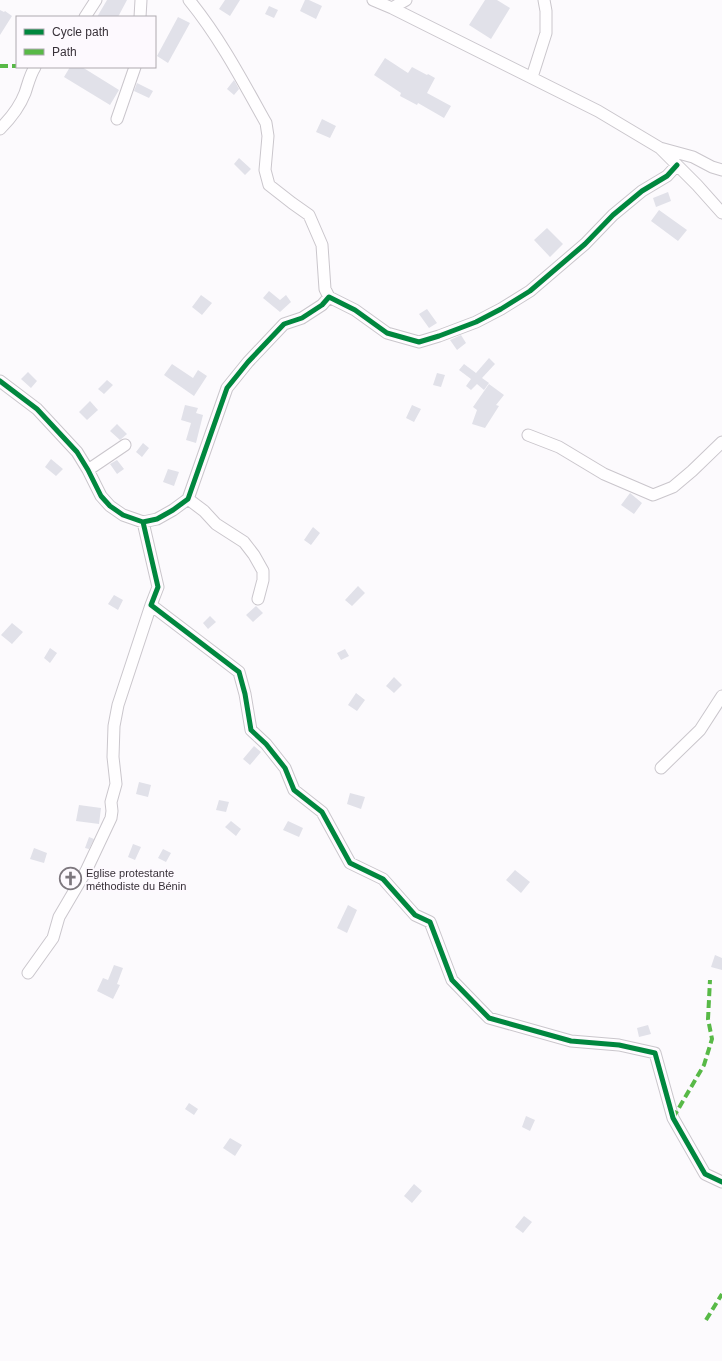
<svg xmlns="http://www.w3.org/2000/svg" width="722" height="1361" font-family="Arial,sans-serif">
  <style>
    .building { fill: #e1e1e9 }
    .lines { fill: none; stroke-linecap: round; stroke-linejoin: round }
    .minor-casing { stroke: #cac6cc; stroke-width: 13 }
    .minor { stroke: #fffeff; stroke-width: 11 }
    .quiet { stroke: #58b947; stroke-width: 4; stroke-dasharray: 8 4; stroke-linecap: butt }
    .cycleway-casing { stroke: #fdf9fe; stroke-width: 8 }
    .cycleway { stroke: #00873e; stroke-width: 5 }
    .labels { text-anchor: middle; dominant-baseline: central; stroke-width: 4; stroke-linejoin: round; paint-order: stroke }
    .poi-label { font-size: 11px; fill: #383139; stroke: #fdf9fe; text-anchor: start }
  </style>
  <rect width="100%" height="100%" fill="#fcfafd"/>
  <path class="building" d="M107,0h20l-9,17h-21z
    M225,0h15l-10,16 -11,-7z
    M305,0h4l13,6 -6,13 -16,-8z
    M485,0h12l13,8 -19,31 -22,-14z
    M269,6l9,4 -4,8 -9,-4z
    M0,10l4,2 1,-1 7,5 -12,19z
    M178,17l12,6 -22,40 -11,-7z
    M385,58l23,15 4,-6 15,8 1,-1 7,4 -8,15 24,13 -7,12 -26,-15 -1,2 -17,-9 1,-3 -27,-18z
    M70,67h12l37,23 -9,15 -46,-28z
    M234,80l5,9 -5,6 -7,-6z
    M137,83l16,8 -4,7 -15,-7z
    M322,119l14,7 -6,12 -14,-6z
    M239,158l12,11 -6,6 -11,-11z
    M668,192l3,9 -15,6 -3,-9z
    M659,210l28,20 -9,11 -27,-20z
    M547,228l16,16 -13,13 -16,-17z
    M269,291l11,9 6,-5 5,7 -11,10 -17,-14z
    M201,295l11,8 -10,12 -10,-8z
    M427,309l10,14 -8,5 -10,-14z
    M461,335l5,8 -9,7 -7,-10z
    M489,358l6,6 -13,14 7,5 -5,7 -7,-6 -6,6 -5,-4 5,-7 -12,-9 5,-6 12,9z
    M172,364l21,14 5,-8 9,6 -13,20 -30,-21z
    M28,372l9,9 -6,7 -10,-9z
    M437,373l8,2 -4,12 -8,-2z
    M107,380l6,5 -9,9 -6,-5z
    M489,384l15,11 -8,10 3,1 -14,22 -13,-4 5,-14 -4,-3z
    M90,401l8,9 -11,10 -8,-8z
    M185,405l13,3 -2,5 7,2 -7,28 -10,-3 5,-17 -10,-3z
    M412,405l9,4 -7,13 -8,-4z
    M117,424l10,10 -7,6 -10,-9z
    M143,443l6,5 -7,9 -6,-5z
    M51,459l12,10 -7,7 -11,-9z
    M117,460l7,9 -7,5 -7,-10z
    M168,469l11,3 -5,14 -11,-4z
    M630,493l12,10 -8,11 -13,-9z
    M313,527l7,6 -9,12 -7,-5z
    M358,586l7,7 -13,13 -7,-6z
    M114,595l9,5 -5,10 -10,-6z
    M256,606l7,7 -10,9 -7,-7z
    M210,616l6,6 -8,7 -5,-6z
    M12,623l11,9 -11,12 -11,-9z
    M50,648l7,5 -7,10 -6,-5z
    M345,649l4,7 -8,4 -4,-7z
    M394,677l8,8 -8,8 -8,-7z
    M356,693l9,7 -8,11 -9,-6z
    M254,746l7,6 -11,13 -7,-6z
    M139,782l12,3 -3,12 -12,-3z
    M350,793l15,4 -4,12 -14,-5z
    M219,800l10,2 -3,10 -10,-2z
    M79,805l22,3 -2,16 -23,-3z
    M231,821l10,8 -5,7 -11,-9z
    M288,821l15,7 -4,9 -16,-7z
    M89,837l5,2 -5,10 -4,-1z
    M133,844l8,3 -6,13 -7,-3z
    M34,848l13,5 -3,10 -14,-4z
    M163,849l8,4 -5,9 -8,-4z
    M515,870l15,12 -9,11 -15,-13z
    M348,905l9,5 -10,23 -10,-5z
    M715,955l7,3v12l-11,-3z
    M114,965l9,3 -6,16 3,1 -7,14 -16,-8 6,-13 5,2z
    M648,1025l3,9 -12,3 -2,-9z
    M189,1103l9,6 -4,6 -9,-6z
    M526,1116l9,4 -5,11 -8,-4z
    M230,1138l12,7 -7,11 -12,-8z
    M414,1184l8,7 -10,12 -8,-7z
    M524,1216l8,6 -9,11 -8,-6z"/>
  <g class="lines">
    <defs>
      <path id="minor" d="M189,0c31,38 53,80 77,123l2,13 -3,34 4,15 23,18 17,12 13,30 3,44 4,8
        M373,0l19,8 206,103 62,37 37,37 25,28
        M392,8l14,-8
        M85,17l11,-17
        M140,17l1,-17
        M532,77l14,-44v-22l-2,-11
        M117,119l18,-52
        M0,129c10,-10 20,-23 25,-36 3,-9 5,-18 10,-26
        M660,148l33,9 19,10 10,3
        M0,381l37,28 40,43 11,18 13,26 9,10 13,9 20,7 14,-3 16,-9 15,-11 39,-111 21,-26 36,-38 18,-6 20,-13 7,-8 26,13 32,23 32,9 20,-6 37,-14 25,-13 29,-18 55,-47 28,-29 29,-24 25,-15 10,-11
        M528,435l31,12 45,27 49,21 20,-8 19,-16 30,-29
        M88,470l37,-25
        M188,499l16,12 12,13 28,18 10,13 9,16v9l-5,19
        M143,522l15,65 -7,18 88,67 6,22 6,36 15,14 19,24 9,22 28,22 28,51 33,16 32,36 15,7 22,58 37,38 82,23 48,4 36,8 18,65 32,56 17,8
        M661,768l39,-38 22,-34
        M28,973l25,-35 6,-21 27,-46 25,-53 1,-7 -1,-9 5,-18 -3,-27 1,-31 4,-21 33,-100"/>
    </defs>
    <use href="#minor" class="minor-casing"/>
    <use href="#minor" class="minor"/>
    <path class="quiet" d="M0,66h17
      M673,1118l31,-53 8,-26 -4,-20 2,-39
      M706,1320l16,-26"/>
    <defs>
      <path id="cycleway" d="M0,381l37,28 40,43 11,18 13,26 9,10 13,9 20,7 14,-3 16,-9 15,-11 39,-111 21,-26 36,-38 18,-6 20,-13 7,-8 26,13 32,23 32,9 20,-6 37,-14 25,-13 29,-18 55,-47 28,-29 29,-24 25,-15 10,-11
        M143,522l15,65 -7,18 88,67 6,22 6,36 15,14 19,24 9,22 28,22 28,51 33,16 32,36 15,7 22,58 37,38 82,23 48,4 36,8 18,65 32,56 17,8"/>
    </defs>
    <use href="#cycleway" class="cycleway-casing"/>
    <use href="#cycleway" class="cycleway"/>
  </g>
  <defs>
    <symbol id="church-ring" viewBox="-11 -11 22 22"><circle r="9.5" fill="#fdf9fe" stroke="#7d777e" stroke-width="1.5"/><path d="M-1.2-6h2.4v3.5h3.3v2.4h-3.3V6h-2.4V-.1h-3.3v-2.4h3.3Z" fill="#7d777e"/></symbol>
  </defs>
  <g fill-rule="evenodd">
    <use href="#church-ring" x="58" y="866" width="25" height="25"/>
  </g>
  <g class="labels">
    <g class="poi-label">
      <text x="86" y="873">Eglise protestante<tspan x="86" dy="13">méthodiste du Bénin</tspan></text>
    </g>
  </g>
  <rect x="16" y="16" width="140" height="52" fill="#fdf9fe" stroke="#aea9af"/>
  <rect x="24" y="29" width="20" height="6" fill="#00873e" stroke="#aea9af"/>
  <text x="52" y="36" font-size="12" fill="#383139">Cycle path</text>
  <rect x="24" y="49" width="20" height="6" fill="#58b947" stroke="#aea9af"/>
  <text x="52" y="56" font-size="12" fill="#383139">Path</text>
</svg>
